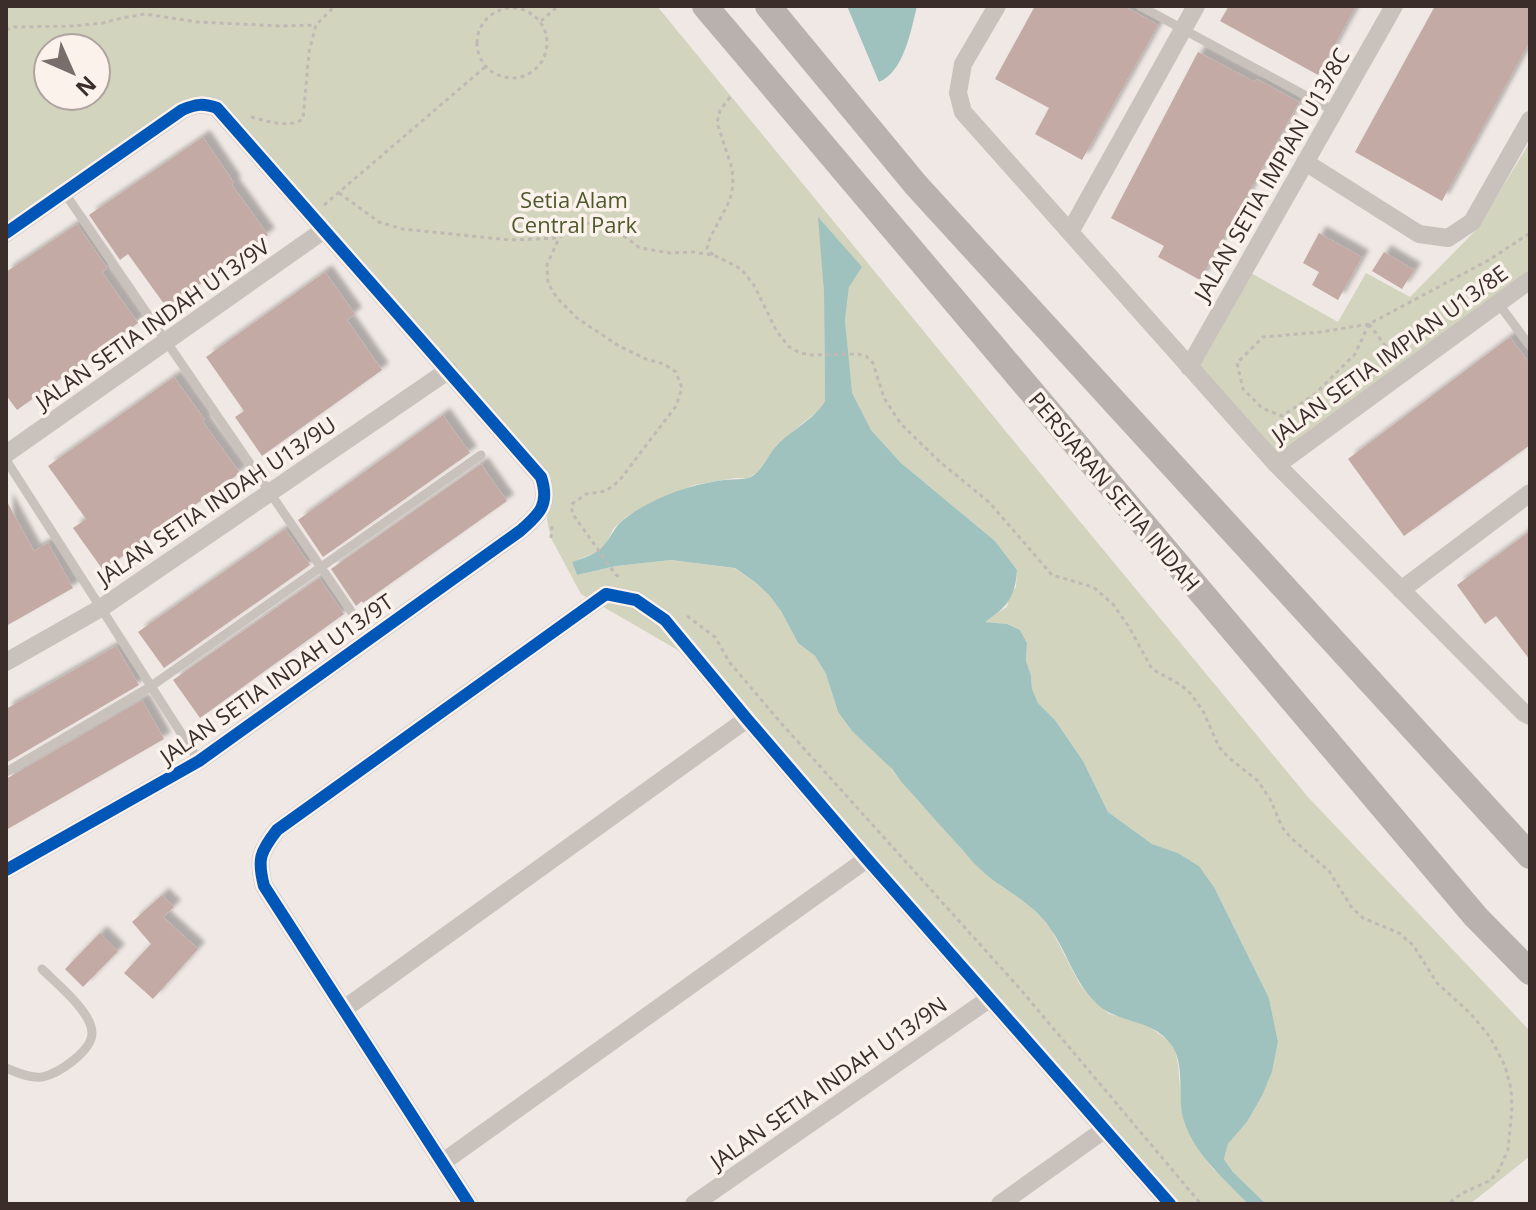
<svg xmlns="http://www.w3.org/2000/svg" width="1536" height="1210" font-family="'Open Sans',sans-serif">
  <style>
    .green { fill: #d3d4be; fill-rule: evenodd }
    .water { fill: #9fc2be }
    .building { fill: #c3aaa5; filter: url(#shadow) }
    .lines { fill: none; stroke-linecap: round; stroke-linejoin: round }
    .path { stroke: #c1b9b5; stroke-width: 3; stroke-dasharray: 4 4; stroke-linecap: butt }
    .lane { stroke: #c9c1bc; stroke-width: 9 }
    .street { stroke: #c9c1bc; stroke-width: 18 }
    .secondary { stroke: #b9b1ad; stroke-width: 26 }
    .cycleway-casing { stroke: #fbf2ec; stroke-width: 17 }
    .cycleway { stroke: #0057b8; stroke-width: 12 }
    .labels { text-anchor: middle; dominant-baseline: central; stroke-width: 7; stroke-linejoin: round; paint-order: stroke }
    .street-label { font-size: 22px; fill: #3a2d2a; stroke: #fbf2ec }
    .park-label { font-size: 22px; fill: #4f592d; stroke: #fbf2ec }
  </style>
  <defs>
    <filter id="shadow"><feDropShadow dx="7" dy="-7" stdDeviation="2" flood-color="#0004"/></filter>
  </defs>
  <rect width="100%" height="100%" fill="#efe8e4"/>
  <path class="green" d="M6,6h651l401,489 250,302 222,234v125l-60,48h-204l-33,-32 -9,-13 4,-15 19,-22 15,-26 10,-24 6,-30 -9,-44 -55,-111 -15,-21 -21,-13 -26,-9 -44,-32 -25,-51 -28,-41 -17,-17 -6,-14 -1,-14 -5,-14 1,-18 -7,-13 -13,-6 -24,-2 24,-15 3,-14 6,-6 1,-17 -22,-29 -94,-78 -30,-33 -20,-37 -6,-73 4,-33 -30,-69 5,75 1,108 -6,9 -42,34 -18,27 -11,7h-13l-41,7 -46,20 -22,12 -13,12 -7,15 -9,8 -25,10 5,13 39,-9 55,-6 63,8 21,14 14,13 12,16 17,32 17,13 11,18 12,38 14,19 30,26 20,26 59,65 40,38 29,20 11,11 10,12 28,54 10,13 20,18 35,9 25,18 6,10 3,13 4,49 3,11 15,28 13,17 16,13 19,22h-66l-468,-533 -133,-77 -30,-56 -4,-18 2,-30 -348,-391 -195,130zM48,48h48v48h-48z
    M1530,142v138l-253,185 -88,-98 55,-98 94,53 28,-49 44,24 67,-68z"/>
  <path class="water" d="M847,6h70c-6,24 -13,66 -38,76z
    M818,217l44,50 -13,20 -4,33 7,73 19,37 30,33 94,78 22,29c-2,28 -10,37 -32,52l22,2 13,6 7,13 -1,18 5,14 1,14 6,14 17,17 28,41 25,51 44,32 26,9 21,13 15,21 55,111 9,44 -6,30 -10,24 -15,26 -19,22 -4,15 9,13 33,32h-18c-23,-25 -51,-47 -63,-80 -10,-26 3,-60 -16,-82 -19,-24 -52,-18 -73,-39 -25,-24 -31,-61 -55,-86 -18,-20 -43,-30 -62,-49 -8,-7 -13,-15 -20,-22 -20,-21 -38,-43 -57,-63l-10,-14 -40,-38 -14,-19 -12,-38 -11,-18 -17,-13 -17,-32 -12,-16 -14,-13 -20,-14 -64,-8 -55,6 -39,9 -5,-13c11,-4 24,-7 32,-17 9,-10 10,-19 23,-28 26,-19 59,-31 90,-36 9,-2 24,-1 31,-3 14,-5 19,-22 28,-32 15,-16 38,-26 49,-45l-1,-108z"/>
  <path class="building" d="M1035,6h89l34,19 -76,135 -47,-26 14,-26 -54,-29z
    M1229,6h127l-38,69 -98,-54z
    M1435,6h95v35l-88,160 -87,-49z
    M1198,52l57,30 2,-3 42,23 -99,178 -42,-23 6,-11 -53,-28z
    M203,137l31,46 -2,2 36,50 -101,73 -39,-54 -8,6 -31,-45z
    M77,224l30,44 -5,4 36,51 -121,87 -11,-15v-123z
    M1319,233l43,24 -24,43 -26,-15 7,-13 -16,-9z
    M1384,252l30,18 -12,19 -30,-18z
    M325,272l30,42 -8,6 35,50 -120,86 -27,-39 9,-6 -38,-54z
    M1510,337l20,27v81l-126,91 -56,-77z
    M174,377l31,43 -2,2 37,51 -137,97 -30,-42 13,-9 -38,-53z
    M443,415l27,38 -147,104 -25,-37z
    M481,464l26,37 -144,102 -1,-2 -6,5 -25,-37z
    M6,500l28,51 14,-8 25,45 -67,38z
    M285,529l25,36 -146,103 -26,-36z
    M1530,531v129l-34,-44 -11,8 -28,-39z
    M319,578l25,36 -144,104 -27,-38z
    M116,646l23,39 -133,78v-54z
    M142,700l22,39 -158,91v-51z
    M162,895l12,12 -11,10 35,32 -45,50 -29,-26 27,-29 -19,-22z
    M100,933l18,18 -35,36 -18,-18z"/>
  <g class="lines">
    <path class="path" d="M477 43a35 35 0 1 1 70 0a35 35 0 1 1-70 0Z
      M541,21l17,-15
      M6,30l8,-3 60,-1 29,-3 19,-5 23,-4 53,8 83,4 35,-1
      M251,117c17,4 37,12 52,2l6,-67 7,-27 19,-19
      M339,193l40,29 24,7 107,11 49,-2
      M324,205l161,-138
      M713,255l-6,-7 3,-10 20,-38 3,-15 -1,-17 -15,-45 3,-13 11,-14
      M1369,324l-14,30 -40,40 -33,22 -20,-8 -19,-19 -6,-26 26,-26 58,-5 48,-8 120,-64 41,-27
      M1369,324l24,32
      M551,538l1,-12
      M619,576l-3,-1 -44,-62v-9l14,-10 20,-3 13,-10 57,-75 6,-18 -6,-16 -12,-8 -18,-5 -27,-13 -42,-28 -20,-20 -9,-15 -1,-18 12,-27 9,-8 15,-6 17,-2 12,5 28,21 30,5 23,-1 20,3 15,7 13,7 13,16 22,45 12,16 12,7 12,2 46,-1 8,2 7,7 11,35 17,26 39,38 49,40 63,73 41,12 20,17 16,23 23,42 29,16 10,9 12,17 16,36 9,10 30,24 12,18 12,28 9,11 38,33 23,37 11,10 36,15 14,12 24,38 33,30 20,24 15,29 6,23 1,19 -4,42 -9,20 -8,10 -30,14 -13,10
      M687,616l28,21 15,26 51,60 240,267 180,214"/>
    <path class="lane" d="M1140,6l194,105
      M64,192l306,447
      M1498,303l32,43
      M6,460l193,301
      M6,772l144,-85 331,-232
      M6,1068c10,4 25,11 36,9 16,-3 50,-26 50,-44 0,-21 -36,-50 -50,-64"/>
    <path class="street" d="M997,6l-34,58 -5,29 5,19 314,353 247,248 6,3
      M1305,162l114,72 29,4 24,-16 58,-102
      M1070,232l126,-226
      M6,233l176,-123c14,-6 21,-7 35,-2l324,369c9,27 -1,37 -21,54l-321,230 -193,109
      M1189,367l205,-361
      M6,454l318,-224
      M1277,465l253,-185
      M1401,590l129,-97
      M6,662l95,-54 348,-238
      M344,1009l403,-290
      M443,1162l424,-303
      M469,1204l-205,-318c-7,-27 -4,-34 13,-56l329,-236 30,6 29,20 82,99 120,140 303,345
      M694,1204l295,-205
      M1000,1204l104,-74"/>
    <path class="secondary" d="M705,6l771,911 54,55
      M768,6l148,179 614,671"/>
    <defs>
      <path id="cycleway" d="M6,233l176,-123c14,-6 21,-7 35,-2l324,369c9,27 -1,37 -21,54l-321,230 -193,109
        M469,1204l-205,-318c-7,-27 -4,-34 13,-56l329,-236 30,6 29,20 82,99 120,140 303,345"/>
    </defs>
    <use href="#cycleway" class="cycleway-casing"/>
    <use href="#cycleway" class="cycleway"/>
  </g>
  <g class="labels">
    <g class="street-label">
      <text transform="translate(1271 174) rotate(-60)">JALAN SETIA IMPIAN U13/8C</text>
      <text transform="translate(152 323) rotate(-35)">JALAN SETIA INDAH U13/9V</text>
      <text transform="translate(1389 353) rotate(-36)">JALAN SETIA IMPIAN U13/8E</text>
      <text transform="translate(1115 491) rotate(50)">PERSIARAN SETIA INDAH</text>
      <text transform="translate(216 500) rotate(-34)">JALAN SETIA INDAH U13/9U</text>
      <text transform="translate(276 678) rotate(-35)">JALAN SETIA INDAH U13/9T</text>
      <text transform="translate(828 1082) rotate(-35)">JALAN SETIA INDAH U13/9N</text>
    </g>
    <g class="park-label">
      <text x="574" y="199">Setia Alam<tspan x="574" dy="25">Central Park</tspan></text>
    </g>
  </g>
  <rect width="1536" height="1210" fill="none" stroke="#3a2d2a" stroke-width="16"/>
  <g transform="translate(72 72) rotate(135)"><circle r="38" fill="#fbf2ec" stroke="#aea39e" stroke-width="2"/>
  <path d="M0-6L14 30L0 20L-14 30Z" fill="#796e6b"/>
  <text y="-12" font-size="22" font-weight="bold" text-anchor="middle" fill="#3a2d2a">N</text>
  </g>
</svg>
